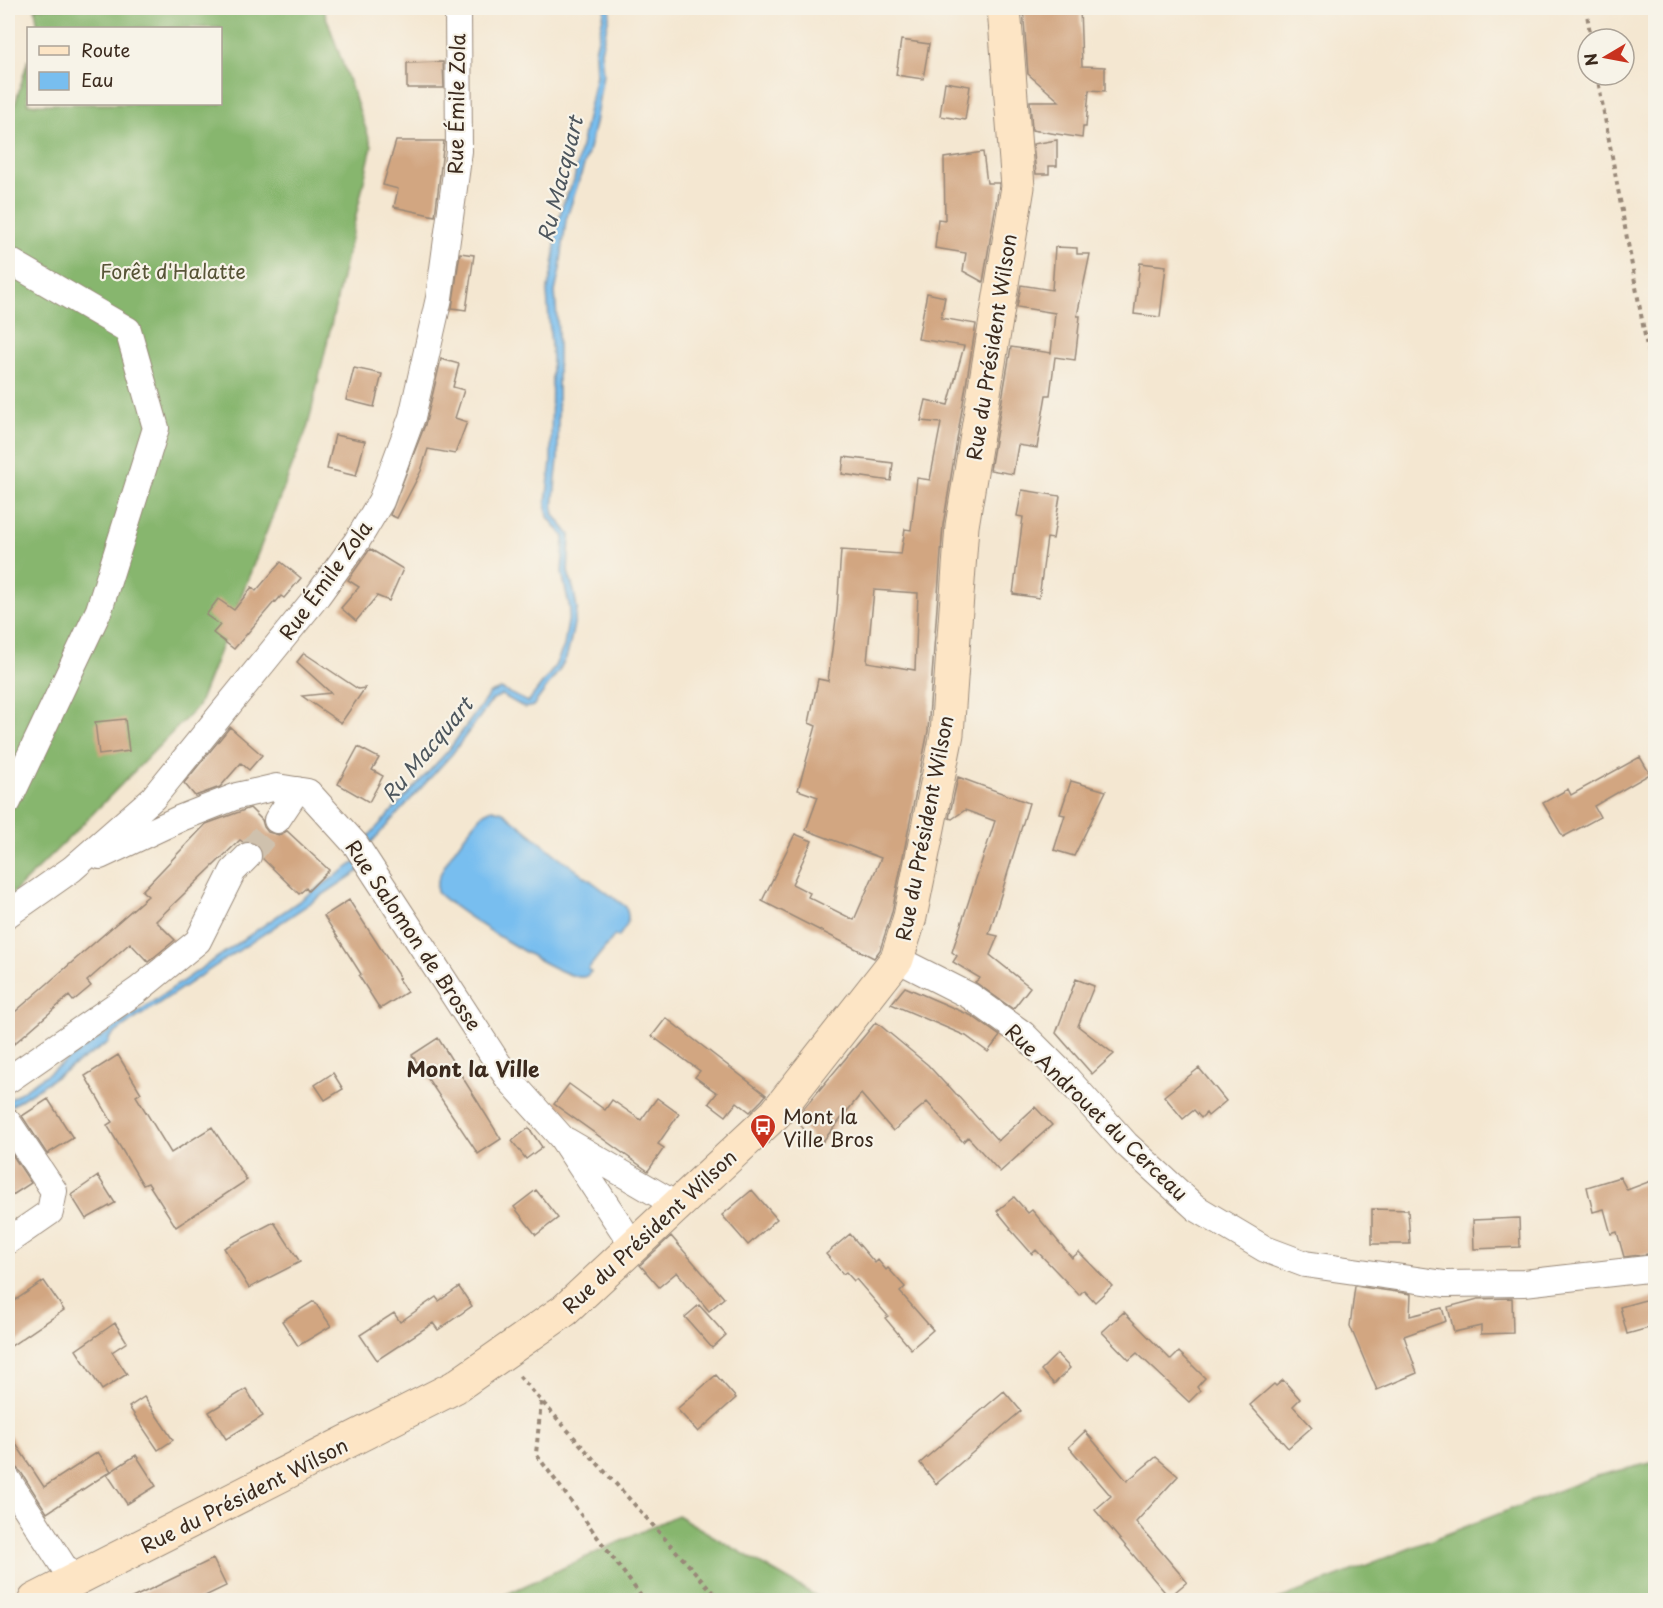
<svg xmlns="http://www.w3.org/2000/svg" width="1663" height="1608" font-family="'Playpen Sans',sans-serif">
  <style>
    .forest { fill: #87b66e; stroke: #617046; stroke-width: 1.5 }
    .water { fill: #78beef; stroke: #5a7486; stroke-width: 1.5 }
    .building { fill: #d2a681; fill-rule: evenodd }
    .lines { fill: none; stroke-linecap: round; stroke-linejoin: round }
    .street-tunnel { stroke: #cfc1ad; stroke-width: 26; stroke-dasharray: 26 13; stroke-linecap: butt }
    .street-casing { stroke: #988878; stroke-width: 28 }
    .secondary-casing { stroke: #988878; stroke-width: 35 }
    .path { stroke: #988878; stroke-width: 4; stroke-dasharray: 4.5 4.5; stroke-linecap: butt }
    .street { stroke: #fff; stroke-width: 26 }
    .secondary { stroke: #fde5c5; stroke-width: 33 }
    .labels { text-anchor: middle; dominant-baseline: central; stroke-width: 4.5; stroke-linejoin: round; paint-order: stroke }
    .street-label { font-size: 20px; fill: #3b2a1e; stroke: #f7f3e8 }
    .park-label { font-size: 20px; fill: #575436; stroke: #f7f3e8 }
    .poi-label { font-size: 20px; fill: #3b2a1e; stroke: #f7f3e8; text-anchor: start }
    .water-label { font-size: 21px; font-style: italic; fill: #4d565d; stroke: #f7f3e8 }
    .neighbourhood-label { font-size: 21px; font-weight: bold; fill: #3b2a1e; stroke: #f7f3e8 }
  </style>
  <rect width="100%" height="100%" fill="#f7f3e8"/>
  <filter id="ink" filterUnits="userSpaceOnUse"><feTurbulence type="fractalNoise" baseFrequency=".0167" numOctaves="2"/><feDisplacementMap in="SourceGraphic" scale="12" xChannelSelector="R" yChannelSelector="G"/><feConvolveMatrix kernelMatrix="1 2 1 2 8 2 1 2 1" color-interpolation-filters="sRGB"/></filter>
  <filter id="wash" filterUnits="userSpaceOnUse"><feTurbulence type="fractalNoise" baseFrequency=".008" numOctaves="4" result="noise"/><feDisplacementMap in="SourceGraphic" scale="24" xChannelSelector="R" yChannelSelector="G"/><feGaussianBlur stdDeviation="1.35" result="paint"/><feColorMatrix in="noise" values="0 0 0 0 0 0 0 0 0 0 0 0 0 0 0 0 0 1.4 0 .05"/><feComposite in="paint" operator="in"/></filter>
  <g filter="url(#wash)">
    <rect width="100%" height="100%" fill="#f4e7d1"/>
    <path class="forest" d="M35,8h288l49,138 -64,280 -110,280 -123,126 -67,66v-770l20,-68v44h192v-76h-182z
      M1655,1462v138h-378l319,-124z
      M677,1515l146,85h-329z"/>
    <path class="water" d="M605,8h6l-10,43 2,23 -8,49 -7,30 -22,67 -6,49 -5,23 3,40v127l-5,48 1,8 16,20 -2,37 6,19 3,18 -8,39 -3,10 -8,14 -25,34 -8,2 -23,-13 -9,4 -41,55 -84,92 -4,-5 84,-90 42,-58 11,-4 27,13 26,-34 10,-22 6,-37 -8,-36 2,-36 -16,-20 -2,-14 5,-41 1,-103 -5,-67 6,-25 4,-41 6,-22 11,-24 22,-105 -1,-24z
      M492,809l11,3 52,42 71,53c5,14 1,19 -8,30l-3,-2 -27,34 3,3c-3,2 -4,5 -8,5 -20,3 -131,-68 -146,-85 -5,-18 33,-63 45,-78z
      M359,860l3,9 -227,150 -25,18 -2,6 -100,65v-7z"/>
    <g id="blocks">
      <path class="building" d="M1023,8h57l2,58 23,1v24l-16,-1 -3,37h-3l-1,11 -50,-8 -2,-29h29l-31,-27z
        M901,40l28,4 -6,35 -27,-4z
        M443,62l1,26h-37v-25z
        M945,82l25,4 -5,34 -25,-4z
        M1057,140v26h-8v8h-13l-3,-30z
        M396,141h48l-9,75 -41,-9 4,-18 -15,-4z
        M983,152l4,31h12v3l-16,96 -20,-11 3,-18 -31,-5 3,-29 7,1 -1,-62z
        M1055,247l22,1v6h13l-13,62h3l-5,44 -20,-3 -5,38h-4l-9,53 -19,-3 -5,29 -23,-4 21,-123 40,6 4,-40 -38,-6 4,-22 31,5z
        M460,253l14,2 -8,55 -14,-2z
        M1140,263l26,3 -6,51 -26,-3z
        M927,293l18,4 -4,21 35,6 -33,201 -15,206 -36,181 -12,38 -6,8 -112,-57 33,-67 17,7 -20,43 18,9 -2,4 46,23 27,-62 -75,-28 12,-33 -20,-7 18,-64 -7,-3 9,-44 10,2 9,-70 4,-61 60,4 4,-25 6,1 6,-52 13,2 11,-57 -20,-2 5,-21 22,5 16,-59 -46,-7zM874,590l44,3 -3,77 -48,-8z
        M441,359l18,5 -6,23 11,3 -9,28 12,4 -12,32 -27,-5 -7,22 -24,47 -7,-3 36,-93z
        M354,368l28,6 -8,33 -28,-7z
        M335,435l30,6 -9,35 -29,-7z
        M844,457l49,6 -2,18 -49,-7z
        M1022,490l38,6 -7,43 -6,-1 -8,60 -26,-4 10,-77 -6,-1z
        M370,549l33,20 -14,32 -12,-5 -21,25 -15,-13 18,-21 -11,-7z
        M281,562l20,16 -17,20 -3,-2 -5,6 -1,-1 -41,48 -21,-16 7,-8 -14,-10 12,-16 16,11 18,-23 4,4z
        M304,653l54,36 7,-1 -24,35 -39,-27 29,-3 -34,-31z
        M125,719l4,32 -30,4 -4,-33z
        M230,727l32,28 -13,15 -8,-7 -21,24 -25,9 -11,-13z
        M358,747l21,11 -7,12 11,6 -14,26 -31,-18z
        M1640,757l10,17 -56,32 6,11 -37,20 -20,-34 25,-14 3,6z
        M958,777l71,26 -40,131 9,2 -8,19 40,32 -17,22 -38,-27 5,-4 -27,-16 4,-6 -5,-4 43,-131 -30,-11 -13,9 -3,-1z
        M1071,781l35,10 -32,65 -20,-6 11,-35 -5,-1z
        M250,808l12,12 2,7 4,5 11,3 8,-4 42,39 -21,21 -2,-3 -7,6 -36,-35 -1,-7 -4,-7 -6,-3h-9l-3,-2 -84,81 19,19 -27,22 -18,-19 -43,38 4,5 -18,15 -4,-5 -61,53v-31l140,-122 -6,-5 64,-67z
        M349,900l51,78 -2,1 9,13 -27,17 -21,-33 2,-2 -37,-58z
        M1076,979l18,7 -16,40 36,28 -22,20 -36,-41z
        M905,987l67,29 28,20 -12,16 -22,-16 -75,-32z
        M666,1018l100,77 -4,5 -12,12 -13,-10 -11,14 -17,-13 8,-10 -22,-16 5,-6 -48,-35z
        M876,1022l52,43 19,21 1,-1 50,56 37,-34 17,18 -52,47 -32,-35 -5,5 -36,-40 -34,29 -32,-37 -42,52 -24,-27z
        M438,1038l63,101 -23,15 -66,-99z
        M118,1055l23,38 -5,3 35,57 41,-26 35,53 -71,47 -28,-44 -5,2 -36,-60 5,-3 -27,-46z
        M1199,1068l27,33 -18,15 -2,-3 -5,5 -7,-8 -11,9 -19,-23z
        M333,1073l10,16 -18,11 -10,-15z
        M569,1084l36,26 7,-10 29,20 16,-22 22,16 -21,30 6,4 -16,23 -94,-67z
        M48,1099l25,39 -26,16 -25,-38z
        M529,1128l13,19 -16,12 -14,-18z
        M8,1148l23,35 -23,15z
        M98,1176l17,27 -29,16 -15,-24z
        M1620,1177l7,13 29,-11v74l-32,4 -7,-25 -6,2 -7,-25 -11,3 -6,-25z
        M536,1190l22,28 -22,17 -22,-28z
        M752,1190l25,29 -29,26 -26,-30z
        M1014,1197l14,16 4,-3 40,48 7,-6 33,34 -17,16 -11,-12 -5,5 -43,-45 -4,4 -22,-25 1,-1 -14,-17z
        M1372,1209l36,1 2,34h-38z
        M1519,1218l1,29 -46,2 -1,-29z
        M274,1222l26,40 -51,26 -25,-40z
        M850,1234l25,29 3,-3 8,10 2,-2 17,19 -5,5 33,38 -22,19 -26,-31 3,-2 -32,-37 -2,2 -8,-9 -3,2 -17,-20z
        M671,1236l53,62 -15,13 -32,-39 -18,15 -19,-22z
        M44,1281l20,29 -56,38v-43z
        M1355,1286l56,8 -1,22 32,-8 4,13 -42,15 13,37 -40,17 -27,-64z
        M459,1287l13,19 -34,24 -5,-7 -56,37 -17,-25 34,-22 6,9 36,-25 3,4z
        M1656,1297v29l-29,8 -7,-27z
        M1512,1298l1,35 -32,1v-8l-27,6 -6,-25 30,-8z
        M314,1301l17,25 -33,20 -16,-25z
        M699,1305l27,30 -14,13 -27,-31z
        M1124,1312l47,48 8,-8 26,26 -8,9 3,4 -11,11 -52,-49 -8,7 -27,-28z
        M115,1323l12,19 -15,10 15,22 -25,16 -26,-40z
        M1057,1354l13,14 -16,16 -13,-14z
        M716,1375l20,23 -38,34 -21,-23z
        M1283,1380l17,19 -7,7 19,21 -24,21 -38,-43 24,-21 2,2z
        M246,1389l17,27 -37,23 -17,-27z
        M1004,1391l17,20 -85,73 -16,-21z
        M144,1397l29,43 -15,10 -29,-43z
        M1085,1431l42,50 29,-24 22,19 -42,46 51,60 -18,15 -74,-87 16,-14 -42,-49z
        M8,1432l36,55 54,-35 13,19 -64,42 -26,-41 -7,-6 -6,-1z
        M136,1455l20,31 -29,18 -20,-30z
        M213,1559l13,27 -29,14h-69z"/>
    </g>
  </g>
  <g filter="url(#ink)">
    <use href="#blocks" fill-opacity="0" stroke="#988878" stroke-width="1.5"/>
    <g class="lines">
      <path class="street-tunnel" d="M248,856l29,-36"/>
      <defs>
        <path id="street" d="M8,260l120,70 28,98 -57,182 -91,192
          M277,820l20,-30
          M100,856l81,-38 56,-22 40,-9 31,5 48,53 151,232 55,61 72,109
          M8,914l64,-45 81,-71 165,-203 39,-54 24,-40 31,-84 27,-119 20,-147 -1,-143
          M897,959l73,37 53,38 40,40 63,70 70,64 69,41 40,15 140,20 79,-1 132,-15
          M8,1080l130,-90 60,-49 35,-70 15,-15
          M8,1122l46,69 -4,21 -42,29
          M567,1141l111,65
          M8,1480l65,101"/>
        <path id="secondary" d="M35,1600l420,-213 110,-77 211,-197 121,-154 13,-42 37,-183 15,-208 56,-339 -14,-179"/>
      </defs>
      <use href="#street" class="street-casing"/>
      <use href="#secondary" class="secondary-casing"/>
      <path class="path" d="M1586,8l5,31
        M1597,75l59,321
        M519,1376l201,224
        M541,1402l-5,52 108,146"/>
      <use href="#street" class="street"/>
      <use href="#secondary" class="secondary"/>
    </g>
  </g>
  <defs>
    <symbol id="bus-pin" viewBox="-11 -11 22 30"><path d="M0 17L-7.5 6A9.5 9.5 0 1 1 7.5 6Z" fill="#c8321e" stroke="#f7f3e8"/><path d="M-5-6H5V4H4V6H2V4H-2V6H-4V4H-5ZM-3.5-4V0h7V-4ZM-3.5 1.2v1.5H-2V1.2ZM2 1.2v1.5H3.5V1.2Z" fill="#fff"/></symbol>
  </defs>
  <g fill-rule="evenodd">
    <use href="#bus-pin" x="748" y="1112" width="30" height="40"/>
  </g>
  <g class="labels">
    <g class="street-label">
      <text transform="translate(456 104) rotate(-89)">Rue Émile Zola</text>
      <text transform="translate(991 347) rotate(-81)">Rue du Président Wilson</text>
      <text transform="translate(325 580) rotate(-54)">Rue Émile Zola</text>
      <text transform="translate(924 828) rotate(-79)">Rue du Président Wilson</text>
      <text transform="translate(414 935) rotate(56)">Rue Salomon de Brosse</text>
      <text transform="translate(1097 1112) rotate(44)">Rue Androuet du Cerceau</text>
      <text transform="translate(649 1231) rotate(-43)">Rue du Président Wilson</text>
      <text transform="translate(244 1495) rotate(-27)">Rue du Président Wilson</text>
    </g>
    <g class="park-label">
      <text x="173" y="271">Forêt d'Halatte</text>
    </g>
    <g class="poi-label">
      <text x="783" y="1116">Mont la<tspan x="783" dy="23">Ville Bros</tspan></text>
    </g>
    <g class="water-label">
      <text transform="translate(559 179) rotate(-76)">Ru Macquart</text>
      <text transform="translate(426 749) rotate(-50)">Ru Macquart</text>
    </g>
    <g class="neighbourhood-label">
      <text x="473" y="1068">Mont la Ville</text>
    </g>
  </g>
  <rect width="1663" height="1608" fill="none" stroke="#f7f3e8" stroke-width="30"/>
  <rect x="27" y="27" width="195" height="78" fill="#f7f3e8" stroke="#aca397" stroke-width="1.5"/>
  <rect x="39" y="46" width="30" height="9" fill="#fde5c5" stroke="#aca397" stroke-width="1.5"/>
  <text x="81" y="57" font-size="18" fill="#3b2a1e">Route</text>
  <rect x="39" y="72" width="30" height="18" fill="#78beef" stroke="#aca397" stroke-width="1.5"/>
  <text x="81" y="87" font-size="18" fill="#3b2a1e">Eau</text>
  <g transform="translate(1606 57) rotate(260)"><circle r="28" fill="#f7f3e8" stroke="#aca397" stroke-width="1.5"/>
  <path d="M0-4.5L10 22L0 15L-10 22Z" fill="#c8321e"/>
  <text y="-9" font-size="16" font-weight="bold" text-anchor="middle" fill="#3b2a1e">N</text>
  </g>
</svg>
